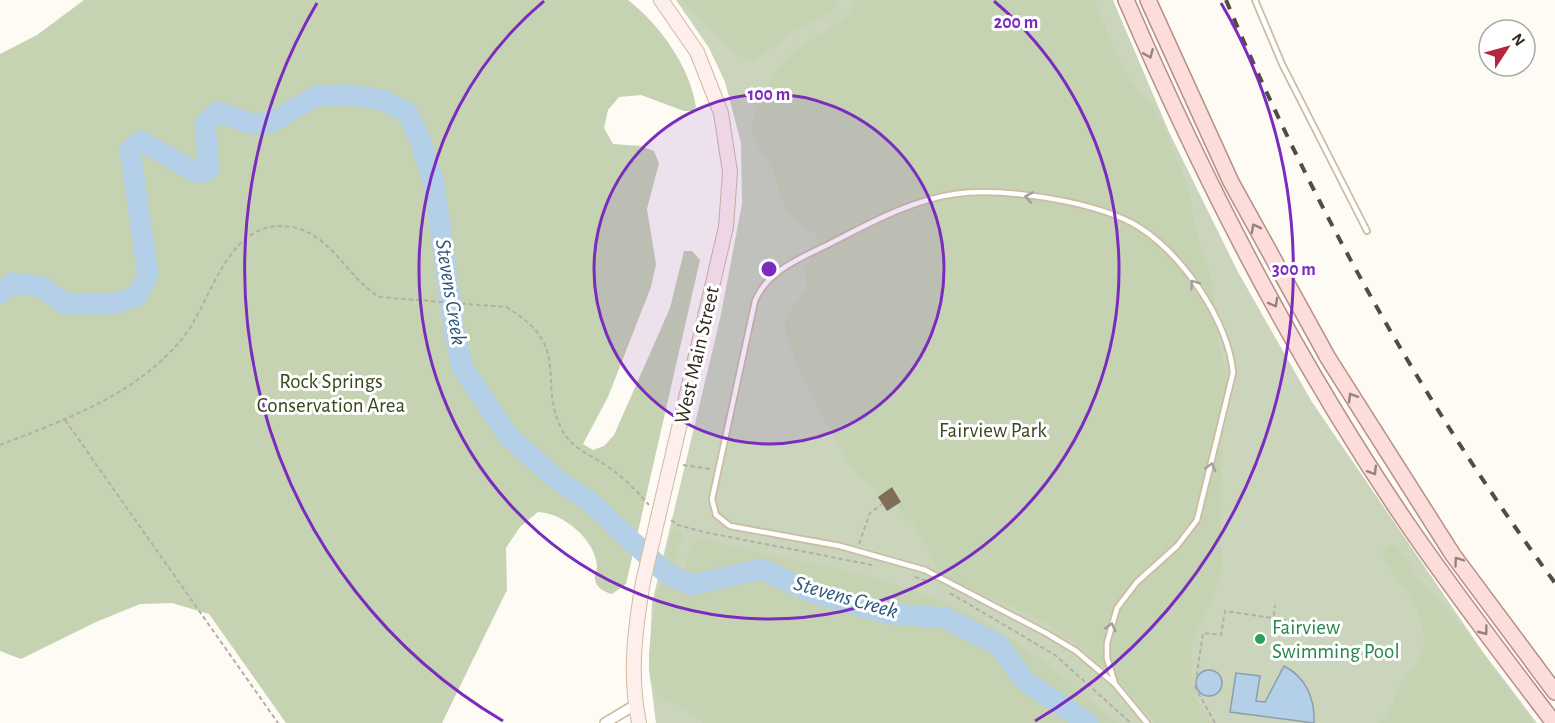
<svg xmlns="http://www.w3.org/2000/svg" width="1555" height="723" font-family="'Alegreya Sans',sans-serif">
  <style>
    .green { fill: #cad5bc }
    .forest { fill: #c5d3b3 }
    .water { fill: #b4d0e9; stroke: #8c9eac; stroke-width: 1.5 }
    .lines { fill: none; stroke-linecap: round; stroke-linejoin: round }
    .river { stroke: #b4d0e9; stroke-width: 21 }
    .building { fill: #7e6f56 }
    .lane-casing { stroke: #ccbca1; stroke-width: 8 }
    .street-casing { stroke: #ccbca1; stroke-width: 12 }
    .secondary-casing { stroke: #ccbca1; stroke-width: 16 }
    .primary-casing { stroke: #b49087; stroke-width: 18 }
    .path { stroke: #b3afa7; stroke-width: 2; stroke-dasharray: 4.5 3; stroke-linecap: butt }
    .lane { stroke: #fff; stroke-width: 4.5 }
    .street { stroke: #fff; stroke-width: 9 }
    .secondary { stroke: #feeeec; stroke-width: 14 }
    .primary { stroke: #fdddd9; stroke-width: 15 }
    .rail { stroke: #524c42; stroke-width: 4; stroke-dasharray: 10 10; stroke-linecap: butt }
    .secondary-bridge-casing { stroke: #ccbca1; stroke-width: 16; stroke-linecap: butt }
    .secondary-bridge { stroke: #feeeec; stroke-width: 14 }
    .oneway { stroke: #96837c }
    .oneway2 { stroke: #a19f9a }
    .ring { fill: none; stroke: #7b2cbf; stroke-width: 3 }
    .leisure-dot { fill: #2e9e5b; stroke: #fff; stroke-width: 2 }
    .labels { text-anchor: middle; dominant-baseline: central; stroke-width: 6; stroke-linejoin: round; paint-order: stroke }
    .street-label { font-size: 21px; fill: #2f291e; stroke: #fff }
    .park-label { font-size: 21px; fill: #374817; stroke: #fff }
    .leisure-label { font-size: 21px; fill: #27864d; stroke: #fff; text-anchor: start }
    .water-label { font-size: 22px; font-style: italic; fill: #2b577b; stroke: #fff }
    .centre { fill: #7b2cbf; stroke: #fff; stroke-width: 3 }
    .ring-label { font-size: 18px; text-anchor: middle; font-weight: bold; fill: #7b2cbf; stroke: #fff; stroke-width: 6; stroke-linejoin: round; paint-order: stroke }
  </style>
  <rect width="100%" height="100%" fill="#fefbf5"/>
  <path class="green" d="M676,0h437l56,132 69,140 74,130 171,250 54,71h-881l-7,-56 3,-64 68,-284 22,-115 -1,-61 -16,-61 -16,-34z"/>
  <path class="forest" d="M84,0h544c31,24 62,66 68,107l-4,4h-8l-43,-16 -22,2 -11,13 -4,18 9,16 28,2 13,5 5,12 -12,46 9,55 -5,23 -43,110 -25,47 10,6 11,-4 10,-11 56,-127 14,-57h8l8,9 -74,324 -14,10c-7,-2 -15,-5 -17,-14 -1,-4 2,-10 2,-14 -2,-27 -34,-53 -59,-54l-18,15 -14,21 1,42 -65,133h-156l-77,-109 -37,-11 -32,1 -44,18 -75,37 -21,-8v-597l37,-19z
    M680,0h159l-6,12 -42,21 -39,29 -17,-9z
    M857,0h238l21,53 15,29 24,28 8,14 26,67 6,36 17,56 5,49 9,44 -6,125 2,67 -4,16 -26,59 -1,33 4,21 17,26h-57c-28,-36 -65,-72 -104,-96 -33,-20 -72,-34 -108,-50 -12,-16 -16,-37 -29,-52 -6,-6 -13,-9 -16,-18l4,-6 -9,-15 -10,6c-11,-4 -21,-13 -29,-22 -15,-19 -72,-125 -69,-147 1,-12 16,-24 23,-34l-4,-19 16,-25c-4,-16 -18,-17 -28,-29 -13,-16 -12,-23 -17,-41 -4,-16 -21,-28 -23,-44 -2,-16 22,-58 32,-70 21,-24 59,-32 73,-61z
    M676,528l3,1 3,8 -8,28 10,4 9,-27 8,-4c83,23 174,32 252,68 61,29 114,72 164,117h-414c-13,-17 -39,-19 -49,-34 -16,-24 11,-127 17,-156z
    M1395,544l27,39 39,42 73,98h-155c12,-10 14,-23 20,-36 4,-9 13,-15 17,-23 23,-40 -10,-73 -32,-104l-1,-9 5,-6z"/>
  <path class="water" d="M1284,666c22,11 31,33 30,57l-84,-11 6,-39 24,3 -4,25 9,1z
    M1196 683a13 13 0 1 1 26 0a13 13 0 1 1-26 0Z"/>
  <g class="lines">
    <path class="river" d="M0,293l12,-10 30,4 23,17h49l23,-8 11,-21 -18,-125 11,-9 56,32 12,-4 -4,-45 13,-12 34,12 20,-2 44,-26 35,-1 32,5 24,12 12,25 15,47 21,151 7,32 46,69 52,46 28,18 78,73 26,12 70,-16 46,22 48,14 36,9 53,4 54,27 26,36 63,42"/>
  </g>
  <path class="building" d="M892,487l9,15 -14,9 -9,-14z"/>
  <g class="lines">
    <defs>
      <path id="lane" d="M1255,0l27,64 85,167
        M1115,684l-8,-26v-15l10,-35 20,-26 40,-36 20,-26 36,-147c-4,-52 -54,-125 -101,-150 -42,-22 -130,-36 -177,-29 -43,6 -85,29 -122,48 -29,15 -65,27 -78,59l-43,198 4,16 14,11 110,20 85,24 121,63 30,18 39,33 32,39"/>
      <path id="street" d="M605,723l30,-18"/>
      <path id="secondary" d="M661,0l36,52 24,61 9,59 -4,55 -59,252
        M639,723c-10,-48 -4,-94 4,-141"/>
      <path id="primary" d="M1126,0c78,181 169,359 280,522 47,69 98,135 148,201
        M1148,0l83,182 97,176 125,197 102,137"/>
    </defs>
    <use href="#lane" class="lane-casing"/>
    <use href="#street" class="street-casing"/>
    <use href="#secondary" class="secondary-casing"/>
    <use href="#primary" class="primary-casing"/>
    <path class="path" d="M65,420l213,303
      M0,445c67,-26 139,-51 185,-110 28,-37 43,-119 107,-108 39,7 56,51 87,70l127,10c68,40 30,71 56,123 9,18 27,24 42,34 17,11 32,26 45,41
      M683,465l27,4
      M671,520l7,5 26,7 168,33
      M859,544l11,-31 12,-9
      M915,577l12,4
      M950,593l105,62 76,68
      M1273,623l2,-18
      M1215,723l-20,-36 8,-54 18,2 4,-24 75,11"/>
    <use href="#lane" class="lane"/>
    <use href="#street" class="street"/>
    <use href="#secondary" class="secondary"/>
    <use href="#primary" class="primary"/>
    <path class="rail" d="M1226,0c86,205 197,403 329,583"/>
    <defs>
      <path id="secondary-bridge" d="M643,582l24,-103"/>
    </defs>
    <use href="#secondary-bridge" class="secondary-bridge-casing"/>
    <use href="#secondary-bridge" class="secondary-bridge"/>
  </g>
  <defs><path id="oneway-chevron" d="M-2-3.5L2.5 0L-2 3.5" fill="none" stroke-width="1.6" stroke-linecap="round" stroke-linejoin="round" transform="scale(1.5)"/></defs>
  <g class="oneway">
    <use href="#oneway-chevron" transform="translate(1149 54) rotate(67)"/>
    <use href="#oneway-chevron" transform="translate(1255 228) rotate(-118)"/>
    <use href="#oneway-chevron" transform="translate(1274 303) rotate(61)"/>
    <use href="#oneway-chevron" transform="translate(1352 397) rotate(-121)"/>
    <use href="#oneway-chevron" transform="translate(1373 471) rotate(58)"/>
    <use href="#oneway-chevron" transform="translate(1458 561) rotate(-126)"/>
    <use href="#oneway-chevron" transform="translate(1484 631) rotate(53)"/>
  </g>
  <g class="oneway2">
    <use href="#oneway-chevron" transform="translate(1029 197) rotate(-170)"/>
    <use href="#oneway-chevron" transform="translate(1194 284) rotate(-126)"/>
    <use href="#oneway-chevron" transform="translate(1211 467) rotate(-75)"/>
    <use href="#oneway-chevron" transform="translate(1111 627) rotate(-75)"/>
  </g>
  <circle cx="769" cy="269" r="175" fill="#7b2cbf" fill-opacity=".12"/>
  <g class="ring">
    <circle cx="769" cy="269" r="175"/>
    <path d="M994 1A350 350 0 1 1 544 1"/>
    <path d="M503 721A525 525 0 0 1 317 3M1221 3A525 525 0 0 1 1035 721"/>
  </g>
  <circle class="leisure-dot" cx="1260" cy="639" r="6"/>
  <g class="labels">
    <g class="street-label">
      <text transform="translate(697 355) rotate(-77)">West Main Street</text>
    </g>
    <g class="park-label">
      <text x="331" y="381">Rock Springs<tspan x="331" dy="24">Conservation Area</tspan></text>
      <text x="993" y="430">Fairview Park</text>
    </g>
    <g class="leisure-label">
      <text x="1272" y="627">Fairview<tspan x="1272" dy="24">Swimming Pool</tspan></text>
    </g>
    <g class="water-label">
      <text transform="translate(451 292) rotate(81)">Stevens Creek</text>
      <text transform="translate(846 597) rotate(16)">Stevens Creek</text>
    </g>
  </g>
  <circle cx="769" cy="269" r="9" class="centre"/>
  <g class="ring-label">
    <text x="1016" y="28">200 m</text>
    <text x="769" y="100">100 m</text>
    <text x="1294" y="275">300 m</text>
  </g>
  <g transform="translate(1507 48) rotate(54)"><circle r="28" fill="#ffffff" stroke="#aca9a5" stroke-width="1.5"/>
  <path d="M0-4.5L10 22L0 15L-10 22Z" fill="#b6243e"/>
  <text y="-9" font-size="16" font-weight="bold" text-anchor="middle" fill="#2f291e">N</text>
  </g>
</svg>
